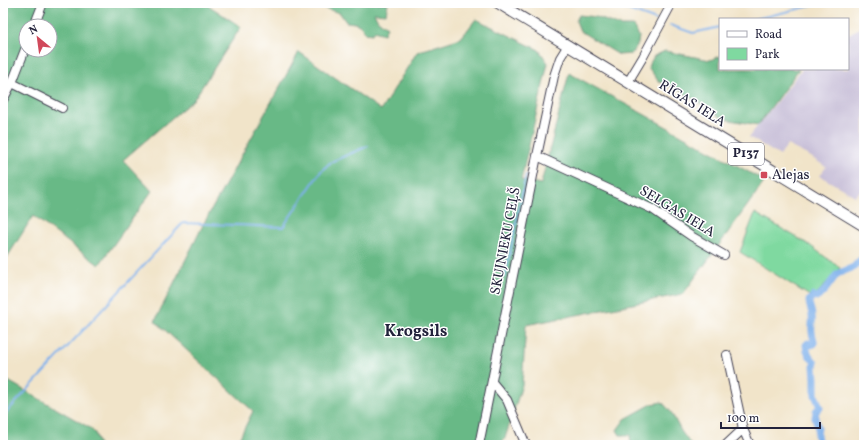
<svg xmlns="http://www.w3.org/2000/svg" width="867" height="448" font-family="Vollkorn,serif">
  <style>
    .industrial { fill: #c8bfd8 }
    .green { fill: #7fd9a0; stroke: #507e6e }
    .forest { fill: #67b986; stroke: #446e60; fill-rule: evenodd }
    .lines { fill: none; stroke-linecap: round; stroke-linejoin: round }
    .stream { stroke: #7fb1eb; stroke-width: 2 }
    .canal { stroke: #7fb1eb; stroke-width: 7 }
    .minor-casing { stroke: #413f50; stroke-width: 10 }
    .major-casing { stroke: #413f50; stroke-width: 12 }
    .minor { stroke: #fff; stroke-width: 8 }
    .major { stroke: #fff; stroke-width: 10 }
    .poi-dot { fill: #d1495b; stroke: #fff; stroke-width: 1.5 }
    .labels { text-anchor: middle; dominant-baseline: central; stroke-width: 3; stroke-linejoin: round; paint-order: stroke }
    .shield { fill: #fff; stroke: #646476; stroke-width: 1 }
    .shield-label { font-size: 13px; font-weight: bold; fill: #22223b }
    .street-label { font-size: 14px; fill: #22223b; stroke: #fff }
    .poi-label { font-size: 14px; fill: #22223b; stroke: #fff; text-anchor: start }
    .quarter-label { font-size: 16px; font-weight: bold; fill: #22223b; stroke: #fff }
  </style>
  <rect width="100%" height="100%" fill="#fff"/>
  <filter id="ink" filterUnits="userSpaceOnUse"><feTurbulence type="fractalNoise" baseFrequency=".025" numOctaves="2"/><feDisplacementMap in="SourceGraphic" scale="8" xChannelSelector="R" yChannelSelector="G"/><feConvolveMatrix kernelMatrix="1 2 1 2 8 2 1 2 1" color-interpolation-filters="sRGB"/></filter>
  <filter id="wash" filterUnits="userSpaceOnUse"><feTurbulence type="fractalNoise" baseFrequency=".012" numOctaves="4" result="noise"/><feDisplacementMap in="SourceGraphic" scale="16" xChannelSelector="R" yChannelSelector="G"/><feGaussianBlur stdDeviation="0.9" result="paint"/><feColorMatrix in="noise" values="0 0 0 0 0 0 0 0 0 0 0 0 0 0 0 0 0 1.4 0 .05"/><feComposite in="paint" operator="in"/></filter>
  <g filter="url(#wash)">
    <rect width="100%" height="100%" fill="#f1e4c9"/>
    <path class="industrial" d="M864,25v162l-9,9 -35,-20 6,-9 -15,-10 -24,-12 -7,11 -31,-19 53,-68h46v-34z"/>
    <path class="green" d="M755,213l53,31 32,24 -27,30 -73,-46z"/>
    <path class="forest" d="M3,3h202l36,24 -47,72 -71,61 29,31 -53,74 -66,-49 -30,48zM26,26h24v24h-24z
      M322,3h66l-2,11 -12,-1 4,7 9,7 -3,7 -10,-3 -2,3 -7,-1c-5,-10 -8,-10 -19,-11l-6,-9 -17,-5z
      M579,15l17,2 24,9h13l6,10 -1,8 -7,10 -12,1 -39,-24 -4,-10z
      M476,19l63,31 9,13 -27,117 20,4 28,-111 196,108 -51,71 -31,42 -157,31 -4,60 -17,53 -5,7h-264l17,-34 -98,-90 49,-98 95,-171 82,58 36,-58 44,-14z
      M665,51l45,9 10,-4v13h79l-41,56 -34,-6 -49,-32 -16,-5 -11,-15 6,-11z
      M3,378l87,50 5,5 4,12h-96z
      M662,402l9,10 10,19 10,14h-60l-1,-10h-10l-3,-5 8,-11 27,-15z"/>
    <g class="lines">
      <path class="stream" d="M609,3l47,17
        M755,19l69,-16
        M670,25l23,8 27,-6
        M505,277l21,-102
        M3,416l180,-193 100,4 38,-56 10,-9 37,-16"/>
      <path class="canal" d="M819,445l-2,-10 1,-7 -3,-10 1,-7 4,-4 -5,-12v-16l-1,-13 1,-4c-5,-4 -9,-11 -9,-17l2,-2 3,2 3,-1c1,-5 -2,-7 -2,-12 -1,-5 1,-10 0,-16 0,-5 -3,-10 -3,-15l4,-5 5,1 8,-8 11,-15 17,-7 5,-6 5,-3"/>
    </g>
  </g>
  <g filter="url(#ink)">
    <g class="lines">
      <defs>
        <path id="minor" d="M34,26l9,-23
          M628,82l15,-25 29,-54
          M12,83l50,25
          M3,100l9,-17 14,-36
          M537,156l115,53 39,27 33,19
          M727,355l16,74 7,16
          M492,382l15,18 19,45
          M479,445l58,-289 17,-80 6,-18 8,-13
          M726,445l17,-16"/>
        <path id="major" d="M498,3l366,223"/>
      </defs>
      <use href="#minor" class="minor-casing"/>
      <use href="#major" class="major-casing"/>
      <use href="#minor" class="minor"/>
      <use href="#major" class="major"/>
    </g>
  </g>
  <rect class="poi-dot" x="760" y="171" width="8" height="8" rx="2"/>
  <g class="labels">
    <rect class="shield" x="728" y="143" width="36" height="22" rx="3"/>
    <g class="shield-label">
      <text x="746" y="154">P137</text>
    </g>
    <g class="street-label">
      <text transform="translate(692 104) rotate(32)">RĪGAS IELA</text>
      <text transform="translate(677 212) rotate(31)">SELGAS IELA</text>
      <text transform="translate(506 241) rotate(-79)">SKUJNIEKU CEĻŠ</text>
    </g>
    <g class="poi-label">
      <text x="772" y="175">Alejas</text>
    </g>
    <g class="quarter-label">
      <text x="416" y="332">Krogsils</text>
    </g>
  </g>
  <rect width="867" height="448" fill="none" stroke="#fff" stroke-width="16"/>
  <rect x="719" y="18" width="130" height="52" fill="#ffffff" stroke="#a7a7b1"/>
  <rect x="727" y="31" width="20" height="6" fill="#ffffff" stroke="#a7a7b1"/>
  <text x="755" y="38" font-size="12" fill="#22223b">Road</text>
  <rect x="727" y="48" width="20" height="12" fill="#7fd9a0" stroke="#a7a7b1"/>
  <text x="755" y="58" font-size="12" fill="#22223b">Park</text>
  <g transform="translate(38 38) rotate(331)"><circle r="19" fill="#ffffff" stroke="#a7a7b1"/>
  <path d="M0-3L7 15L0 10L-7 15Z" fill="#d1495b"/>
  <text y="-6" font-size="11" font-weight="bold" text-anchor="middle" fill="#22223b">N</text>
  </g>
  <path d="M721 422v6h99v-6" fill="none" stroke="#22223b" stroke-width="2"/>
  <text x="727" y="422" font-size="12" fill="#22223b" stroke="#ffffff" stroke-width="3" paint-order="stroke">100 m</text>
</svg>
